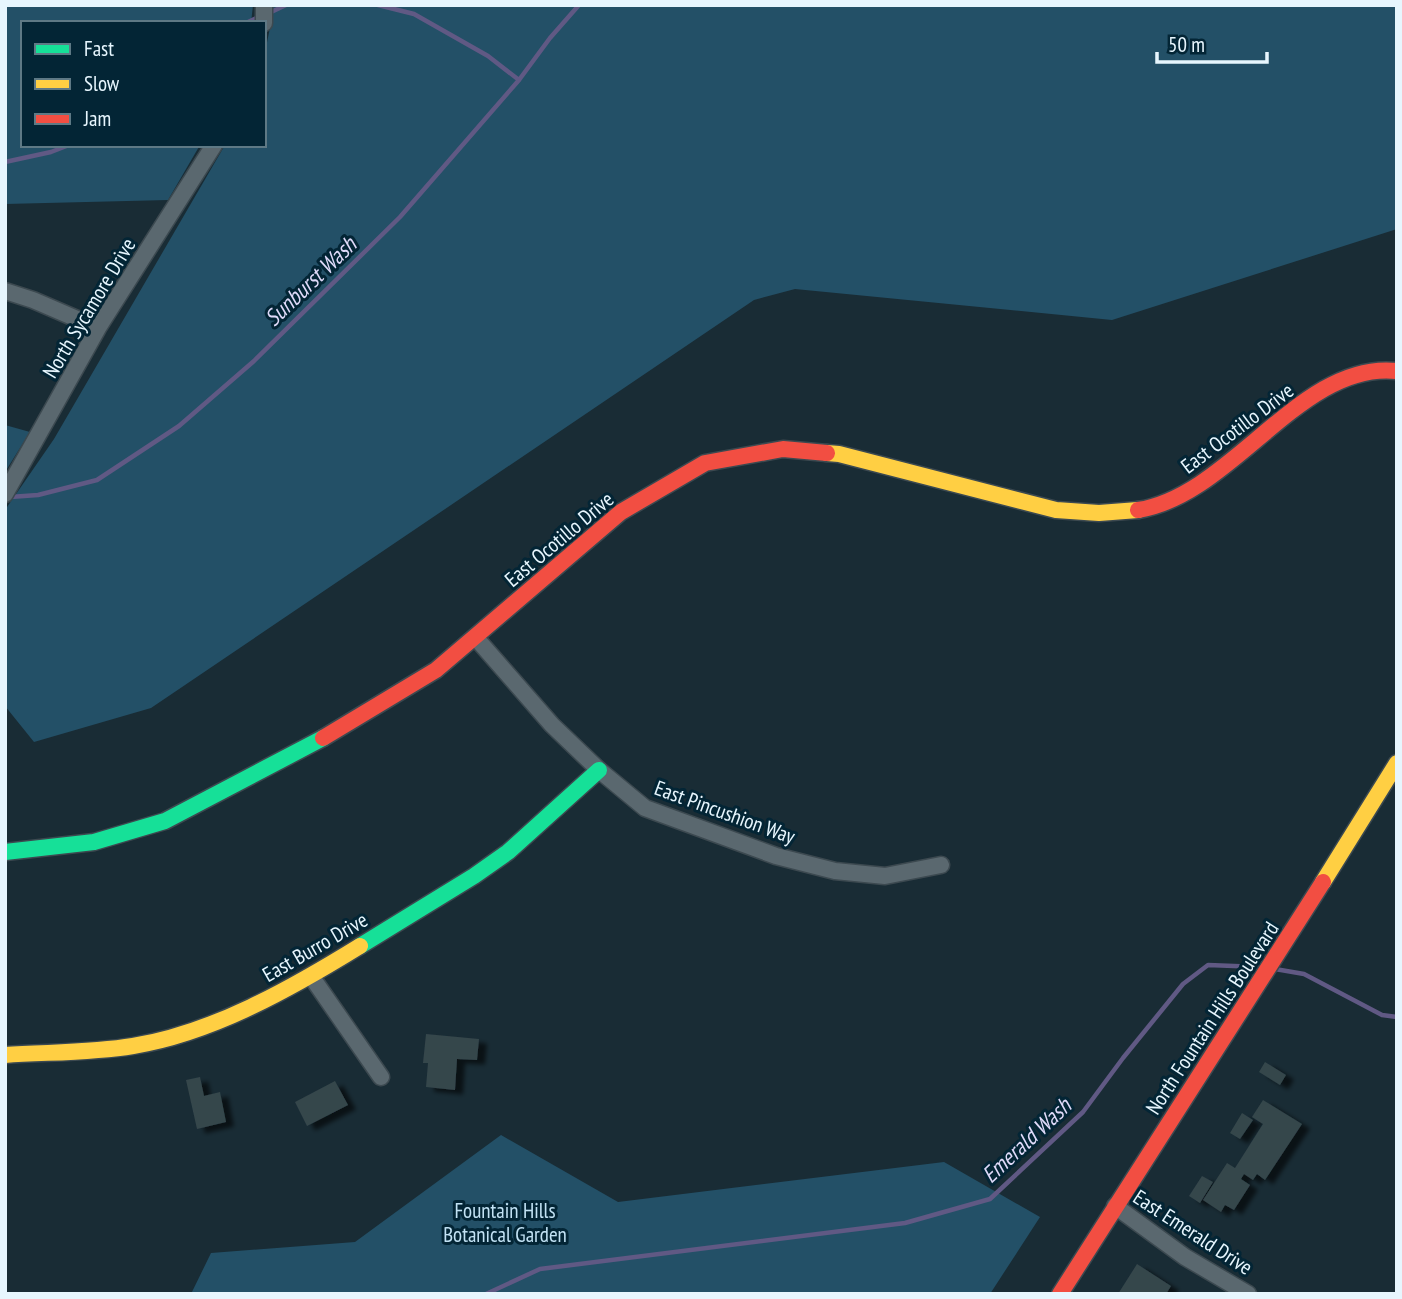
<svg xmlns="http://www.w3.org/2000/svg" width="1402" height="1299" font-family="'PT Sans Narrow',sans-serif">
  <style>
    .green { fill: #235067 }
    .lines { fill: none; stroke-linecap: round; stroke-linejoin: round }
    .stream { stroke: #605984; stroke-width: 4.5 }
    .building { fill: #35464b; filter: url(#shadow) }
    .street-casing { stroke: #3c4950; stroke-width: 19 }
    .fast-casing { stroke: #3c4950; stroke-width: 19 }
    .slow-casing { stroke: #3c4950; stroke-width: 19 }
    .jam-casing { stroke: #3c4950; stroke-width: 19 }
    .street { stroke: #5a686f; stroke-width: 16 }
    .fast { stroke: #16e098; stroke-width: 16 }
    .slow { stroke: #ffcf43; stroke-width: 16 }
    .jam { stroke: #f24e42; stroke-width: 16 }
    .labels { text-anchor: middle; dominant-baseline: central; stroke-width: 6; stroke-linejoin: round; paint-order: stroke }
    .street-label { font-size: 21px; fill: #e7f6fe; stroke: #032535 }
    .park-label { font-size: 21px; fill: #c2e2f4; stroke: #032535 }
    .water-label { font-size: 23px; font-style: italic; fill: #dfdaf9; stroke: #032535 }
  </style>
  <defs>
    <filter id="shadow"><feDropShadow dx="8" dy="4.5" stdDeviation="2" flood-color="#0009"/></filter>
  </defs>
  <rect width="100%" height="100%" fill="#192c35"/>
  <path class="green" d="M5,5h248l-2,18h-228v122h177l-32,55 -163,4z
    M272,5h1125v224l-285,91 -317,-31 -41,11 -603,408 -117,34 -29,-36v-196l49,-71 171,-294h39v-88l8,-39z
    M5,425l25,7 -25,40z
    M501,1135l117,67 326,-40 96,55 -50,77h-799l20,-41 144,-11z"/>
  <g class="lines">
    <path class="stream" d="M378,5l36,9 74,42 31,24
      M269,13l17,-8
      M246,23l15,-7
      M5,162l46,-10 18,-7
      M10,497l28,-2 59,-15 82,-54 75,-65 146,-144 119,-137 31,-42 29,-33
      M1275,969l29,5 78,41 15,2
      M486,1294l54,-25 365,-46 85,-24 93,-87 40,-54 60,-74 25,-19 52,2"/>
  </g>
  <path class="building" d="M426,1034l53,5 -2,21 -20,-1 -2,31 -29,-3 2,-24h-5z
    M1265,1062l21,13 -6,10 -21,-13z
    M200,1077l4,19 16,-4 6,30 -29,7 -11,-49z
    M335,1081l13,24 -41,21 -12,-24z
    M1263,1100l39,24 -37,56 -8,-6 -4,6 -9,-6 -3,5 9,6 -16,25 -9,-5 -4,7 -18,-12 24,-37 8,5 28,-44 -11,-7z
    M1242,1113l11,7 -13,19 -10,-6z
    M1202,1176l11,6 -13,21 -11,-7z
    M1137,1264l34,22 -5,8h-48z"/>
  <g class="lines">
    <defs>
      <path id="street" d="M264,5v18
        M5,291l28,9 65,28
        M5,494l93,-166 116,-183
        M476,638l76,87 47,45 46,38 131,48 59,15 50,5 56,-11
        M311,976l70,101
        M1115,1206l70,51 63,37"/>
      <path id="fast" d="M5,852l89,-10 71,-21 158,-83
        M360,946l114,-70 34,-24 91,-82"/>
      <path id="slow" d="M827,453l12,1 217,56 43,3 39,-3
        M1323,882l74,-119
        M5,1055c42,-3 86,-2 128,-9 80,-13 159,-58 227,-100"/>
      <path id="jam" d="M1138,510c95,-15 163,-150 259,-139
        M323,738l113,-68 185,-158 84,-49 78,-14 44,4
        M1060,1294l263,-412"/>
    </defs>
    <use href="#street" class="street-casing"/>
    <use href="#fast" class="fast-casing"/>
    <use href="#slow" class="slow-casing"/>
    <use href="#jam" class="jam-casing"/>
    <use href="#street" class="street"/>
    <use href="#fast" class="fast"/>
    <use href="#slow" class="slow"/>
    <use href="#jam" class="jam"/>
  </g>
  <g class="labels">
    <g class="street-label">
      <text transform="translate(89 308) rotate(-59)">North Sycamore Drive</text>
      <text transform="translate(1237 428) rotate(-37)">East Ocotillo Drive</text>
      <text transform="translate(559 539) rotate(-40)">East Ocotillo Drive</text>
      <text transform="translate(725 812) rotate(20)">East Pincushion Way</text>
      <text transform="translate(315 947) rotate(-30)">East Burro Drive</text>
      <text transform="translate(1212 1018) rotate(-57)">North Fountain Hills Boulevard</text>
      <text transform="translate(1193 1232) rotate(33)">East Emerald Drive</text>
    </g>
    <g class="park-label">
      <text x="505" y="1210">Fountain Hills<tspan x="505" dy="24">Botanical Garden</tspan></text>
    </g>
    <g class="water-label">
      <text transform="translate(310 281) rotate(-44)">Sunburst Wash</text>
      <text transform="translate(1026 1140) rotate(-43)">Emerald Wash</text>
    </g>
  </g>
  <rect width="1402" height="1299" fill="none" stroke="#e7f6fe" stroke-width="14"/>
  <rect x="21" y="21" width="245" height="126" fill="#032535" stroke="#5e7985" stroke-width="2"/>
  <rect x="35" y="44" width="35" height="10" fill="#16e098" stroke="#5e7985" stroke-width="2"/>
  <text x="84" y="56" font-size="21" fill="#e7f6fe">Fast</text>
  <rect x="35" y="79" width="35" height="10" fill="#ffcf43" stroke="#5e7985" stroke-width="2"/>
  <text x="84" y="91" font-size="21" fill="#e7f6fe">Slow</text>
  <rect x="35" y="114" width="35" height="10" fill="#f24e42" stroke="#5e7985" stroke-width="2"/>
  <text x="84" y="126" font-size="21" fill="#e7f6fe">Jam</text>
  <path d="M1157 52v10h110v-10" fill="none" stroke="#e7f6fe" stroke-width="3.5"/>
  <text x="1168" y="52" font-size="21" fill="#e7f6fe" stroke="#032535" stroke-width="5" paint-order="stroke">50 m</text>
</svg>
